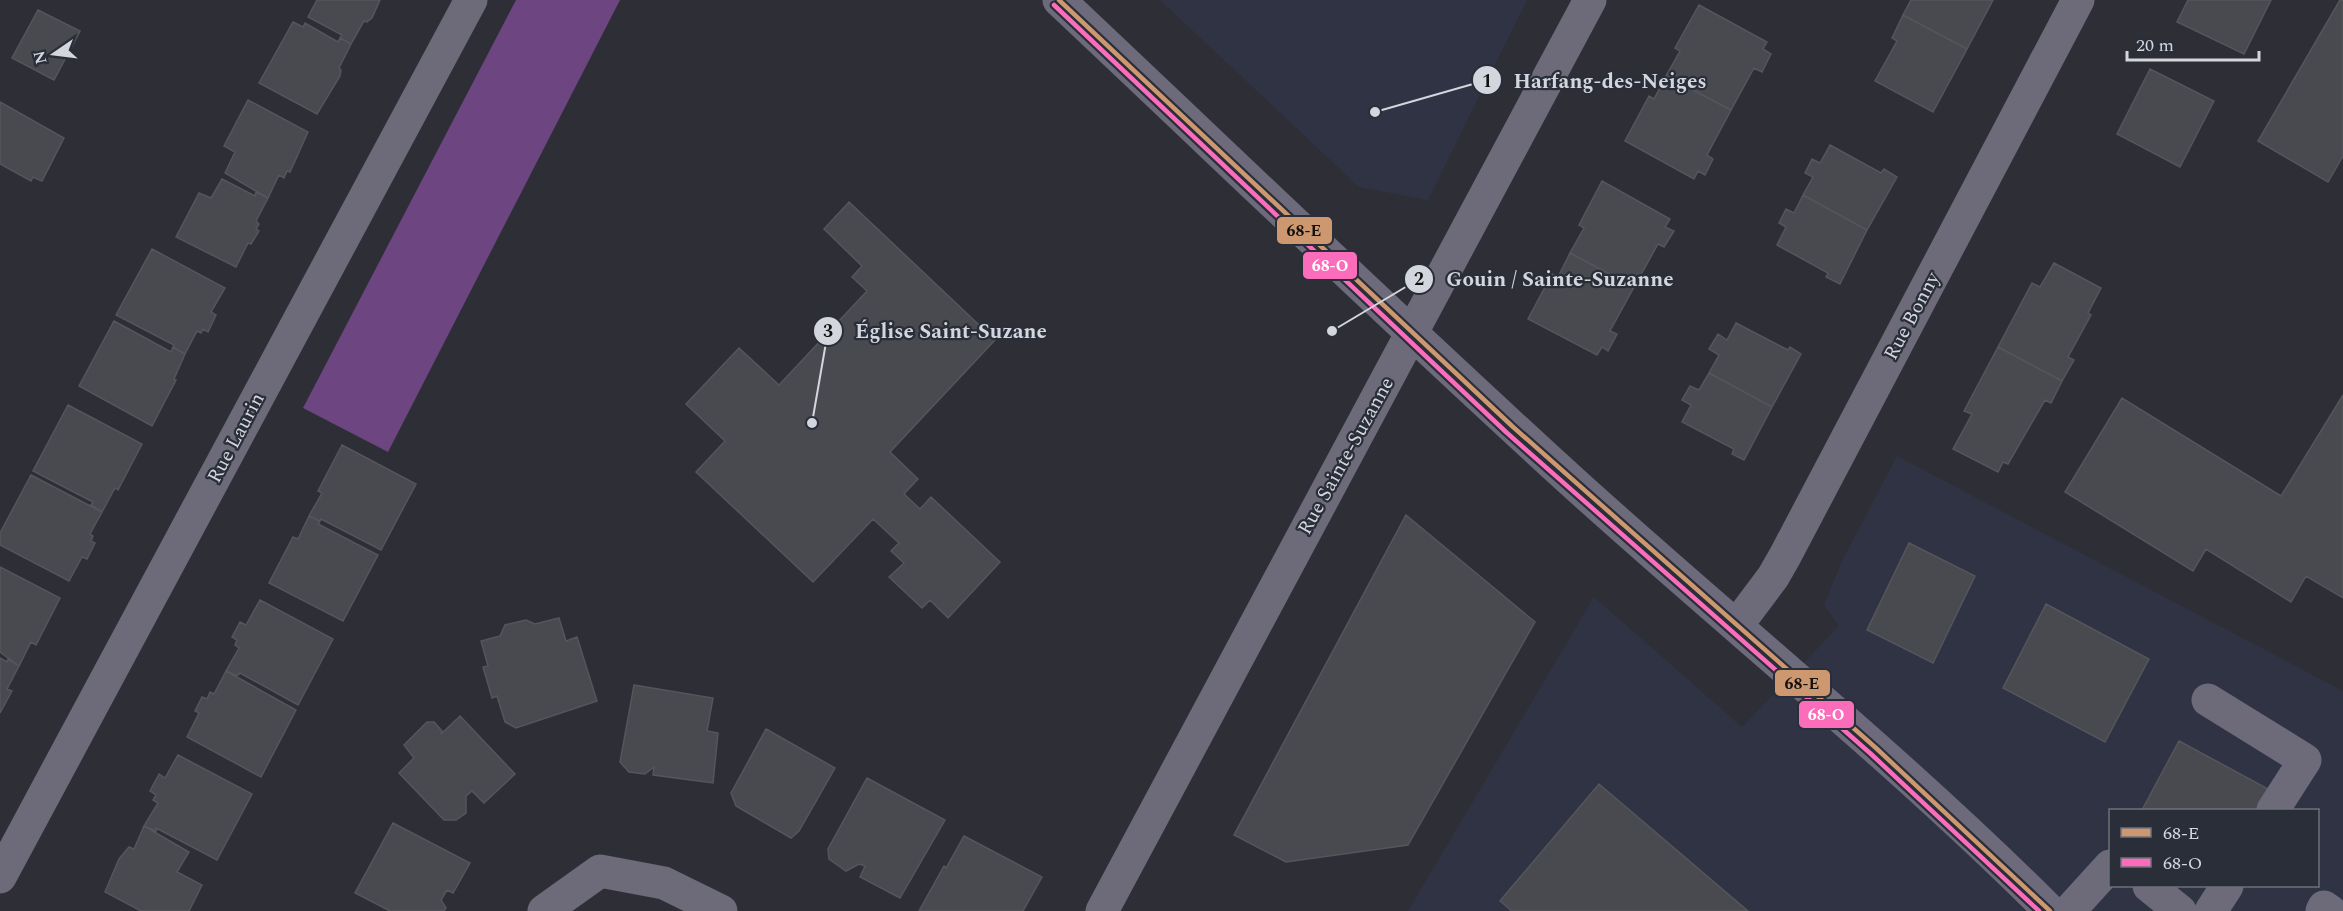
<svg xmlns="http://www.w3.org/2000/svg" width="2343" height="911" font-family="Spectral,serif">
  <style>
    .built { fill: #2f3343; fill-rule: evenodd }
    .forest { fill: #6c4581 }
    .building { fill: #484a50; stroke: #54565b; stroke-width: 1.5 }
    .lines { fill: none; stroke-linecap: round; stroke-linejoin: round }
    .minor { stroke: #6d6a7a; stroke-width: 33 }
    .major { stroke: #6d6a7b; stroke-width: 33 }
    .bus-1-casing { stroke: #2a2e39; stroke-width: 9 }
    .bus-2-casing { stroke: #2a2e39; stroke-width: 9 }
    .bus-1 { stroke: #cd976f; stroke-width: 4.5 }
    .bus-2 { stroke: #fb6dba; stroke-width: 4.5 }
    .labels { text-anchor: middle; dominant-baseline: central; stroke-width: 4.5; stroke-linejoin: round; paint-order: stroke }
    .street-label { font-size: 20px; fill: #d3d6dd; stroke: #2a2e39 }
    .leader { fill: none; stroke: #d3d6dd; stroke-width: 2 }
    .callout-dot { fill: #d3d6dd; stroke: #2a2e39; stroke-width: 2 }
    .mark-label { font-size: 18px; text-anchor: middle; font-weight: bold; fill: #111 }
    .callout-label { font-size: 21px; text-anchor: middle; font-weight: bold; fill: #d3d6dd; stroke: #2a2e39; stroke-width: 4.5; stroke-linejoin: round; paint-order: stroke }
    .line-badge { stroke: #2a2e39; stroke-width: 2 }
    .badge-label { font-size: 16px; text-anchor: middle; font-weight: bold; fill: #fff }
    .pale-badge-label { font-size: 16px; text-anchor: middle; font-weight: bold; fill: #111 }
  </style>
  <rect width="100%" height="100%" fill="#2e2f36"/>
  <path class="built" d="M1160,0h367l-99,200 -69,-13z
    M1897,456l446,235v220h-935l186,-314 148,130 97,-101 -15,-21 17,-42zM2110,810h208v76h-208z"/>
  <path class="forest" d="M516,0h104l-232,452 -85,-44z"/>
  <path class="building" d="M317,0h63l-8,18 -5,4 -3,-1 -13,23 -11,-6 2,-3 -34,-18z
    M1911,0h82l-26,49 -64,-34z
    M2188,0h83l-27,54 -67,-32z
    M2340,0h3v156l-15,26 -70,-41z
    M1699,5l68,37 -4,7 8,5 -9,18 -8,-4 -23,42 -65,-34 14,-25 -5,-3z
    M38,10l42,21 -26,49 -42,-22z
    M1903,15l64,34 -34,63 -58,-31 22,-40 -5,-3z
    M293,22l10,5 2,-4 33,19 2,-4 11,6 -12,24 2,2 -1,6 -23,38 -58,-31z
    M2150,69l64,32 -34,66 -63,-33z
    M1666,76l65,34 -24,45 6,4 -8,16 -7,-4 -4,8 -69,-38 24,-45 5,3z
    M248,100l60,32 -18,40 -3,-1 -3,7 -5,-3 -11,23 -43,-25 10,-21 -11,-6z
    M0,102l64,36 -22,43 -9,-4 -2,4 -31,-17z
    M1830,145l51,28 3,-4 13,8 -30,53 -64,-35 10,-18 -8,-4 7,-14 8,4z
    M222,179l33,17 1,-4 12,6 -12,23 3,3 -3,5 3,2 -8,13 -3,-1 -12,24 -60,-30 23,-44 12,5z
    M1602,181l68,38 -5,8 9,4 -10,16 -6,-3 -24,43 -64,-34 14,-25 -5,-3z
    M1803,195l64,35 -27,54 -14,-7 2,-4 -51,-28 9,-18 -7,-4 7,-14 8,4z
    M849,202l146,138 -105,112 28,27 -14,15 16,15 11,-12 69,65 -52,56 -18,-18 -8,8 -33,-31 15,-14 -13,-12 8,-8 -26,-24 -60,63 -117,-110 29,-31 -39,-37 53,-56 40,37 88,-94 -15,-14 10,-11 -38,-37z
    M152,249l73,39 -14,24 5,3 -8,17 -5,-3 -2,4 -4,-2 -12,23 -12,-7 1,-2 -58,-30z
    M1570,253l64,34 -24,44 7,3 -9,17 -6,-4 -5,8 -69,-36 24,-45 6,3z
    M2054,263l47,25 -13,25 3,2 -23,42 6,3 -12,21 -64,-34 34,-64 8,4z
    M114,321l57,31 2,-5 12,7 -11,25 2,1 -24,46 -73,-40z
    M1736,323l52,27 2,-3 11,7 -29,53 -63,-34 10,-18 -10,-6 9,-15 9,6z
    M1998,347l64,34 -11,22 -6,-3 -37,64 -5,-2 -5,10 -45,-23 19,-35 -8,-3z
    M1709,373l63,34 -28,53 -12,-6 2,-5 -52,-27 9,-17 -9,-5 8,-14 9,4z
    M2343,395v203l-37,-22 -15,26 -85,-53 -13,22 -128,-79 57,-94 159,98z
    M68,405l74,39 -24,46 -3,-2 -13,24 -11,-7 2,-3 -60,-31z
    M342,445l74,39 -35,66 -60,-31 -1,2 -11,-5 13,-23 -4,-2z
    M31,475l71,37 -12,22 3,2 -2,5 4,2 -8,16 -5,-2 -13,24 -69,-36v-12z
    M1406,515l129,107 -127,223 -122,17 -52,-27z
    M309,516l11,5 -2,3 60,31 -35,66 -74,-38 24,-46 5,2z
    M1909,543l66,33 -42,87 -66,-33z
    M0,567l60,31 -24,47 -5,-3 -12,24 -19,-14z
    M260,600l73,39 -35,66 -58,-32 -3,3 -11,-5 13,-23 -4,-3 2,-5 -5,-3 8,-15 6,3z
    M2046,604l103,55 -44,83 -102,-54z
    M559,618l7,23 11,-4 20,64 -81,27 -11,-6 -8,-26 -5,2 -9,-31 5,-1 -7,-25 19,-5 5,-11 21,-5 9,4z
    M0,658l7,4 1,-3 11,7 -12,23 5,2 -12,22z
    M226,671l70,39 -35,67 -74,-40 12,-24 -4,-2 7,-14 5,2 3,-7 4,2z
    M634,685l79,13 -6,33 11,2 -5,50 -60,-8 1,-8 -9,7 -16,-2 -9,-10z
    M460,716l55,58 -31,29 -12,-12 -6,5v17l-10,7h-12l-45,-47 15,-15 -10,-13 23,-23h7l8,9 -1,3z
    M766,729l69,39 -36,63 -8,7 -55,-32 -5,-13z
    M2179,741l91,49 -11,20h-117z
    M178,755l74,39 -35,66 -61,-32v3l-12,-5 14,-23 -5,-3 3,-5 -6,-4 9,-17 6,4z
    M867,778l78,42 -45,78 -40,-21 5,-11 -6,-2 -13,7 -17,-12 -1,-10z
    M1599,784l149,127h-236l-12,-10z
    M393,823l77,40 -17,30 -6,-3 -6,10 5,8 -2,3h-54l-35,-18z
    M144,826l45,26 -12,20 25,13 -13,26h-48l-36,-19 14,-33 10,-12 5,2z
    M964,836l78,41 -19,34h-104l25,-45 2,2z"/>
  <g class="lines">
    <path class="minor" d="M1737,625l36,-48 12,-21 293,-556
      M2208,700l97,60 -32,50
      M0,877l471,-877
      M2149,886l31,25
      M544,911l56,-40 64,12 57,28
      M1102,911l488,-911
      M2069,911l41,-45
      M2211,911l16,-25
      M2322,911l2,-4 6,4"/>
    <path class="major" d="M1059,0c172,162 343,327 518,486 157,142 323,275 473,425"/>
    <defs>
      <path id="bus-1" d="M1059,0l453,426 364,322 174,163"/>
      <path id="bus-2" d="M1054,5l452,427 365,322 168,157"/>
    </defs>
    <use href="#bus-1" class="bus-1-casing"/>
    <use href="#bus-2" class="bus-2-casing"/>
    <use href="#bus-1" class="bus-1"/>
    <use href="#bus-2" class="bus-2"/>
  </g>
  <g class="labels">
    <g class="street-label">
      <text transform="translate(1912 316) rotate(-62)">Rue Bonny</text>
      <text transform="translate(236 438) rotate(-62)">Rue Laurin</text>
      <text transform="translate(1346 456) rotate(-61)">Rue Sainte-Suzanne</text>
    </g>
  </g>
  <path class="leader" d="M1375 112L1487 80M1332 331L1419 279M812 423L828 331"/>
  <g class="callout-dot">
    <circle cx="1375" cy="112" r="6"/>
    <circle cx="1332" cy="331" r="6"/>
    <circle cx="812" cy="423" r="6"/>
    <circle cx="1487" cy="80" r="15"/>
    <circle cx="1419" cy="279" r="15"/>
    <circle cx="828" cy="331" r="15"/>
  </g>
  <g class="mark-label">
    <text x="1487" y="87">1</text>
    <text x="1419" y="285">2</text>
    <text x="828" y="337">3</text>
  </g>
  <g class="callout-label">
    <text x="1610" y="88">Harfang-des-Neiges</text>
    <text x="1560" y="286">Gouin / Sainte-Suzanne</text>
    <text x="951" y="338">Église Saint-Suzane</text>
  </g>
  <g class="line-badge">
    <rect x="1276" y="216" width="57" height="29" rx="6" fill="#cd976f"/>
    <rect x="1302" y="251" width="56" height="29" rx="6" fill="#fb6dba"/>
    <rect x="1774" y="669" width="57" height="28" rx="6" fill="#cd976f"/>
    <rect x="1798" y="700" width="57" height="29" rx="6" fill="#fb6dba"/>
  </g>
  <g class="badge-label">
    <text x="1330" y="271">68-O</text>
    <text x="1826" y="720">68-O</text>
  </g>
  <g class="pale-badge-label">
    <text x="1304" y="236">68-E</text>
    <text x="1802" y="689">68-E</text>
  </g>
  <rect x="2109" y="809" width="210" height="78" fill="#2a2e39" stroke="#6e717b" stroke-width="1.5"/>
  <rect x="2121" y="828" width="30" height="9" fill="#cd976f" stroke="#6e717b" stroke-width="1.5"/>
  <text x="2163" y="839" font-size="18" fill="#d3d6dd">68-E</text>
  <rect x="2121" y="858" width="30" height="9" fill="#fb6dba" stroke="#6e717b" stroke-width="1.5"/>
  <text x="2163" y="869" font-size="18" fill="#d3d6dd">68-O</text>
  <g transform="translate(54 54) rotate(256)" stroke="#2a2e39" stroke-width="4.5" paint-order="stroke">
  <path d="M0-4.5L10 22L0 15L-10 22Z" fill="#d3d6dd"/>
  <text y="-9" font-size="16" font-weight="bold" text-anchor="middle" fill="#d3d6dd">N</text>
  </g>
  <path d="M2127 51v9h132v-9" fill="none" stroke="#d3d6dd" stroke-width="3"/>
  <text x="2136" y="51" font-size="18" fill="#d3d6dd" stroke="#2a2e39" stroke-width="4.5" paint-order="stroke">20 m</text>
</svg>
